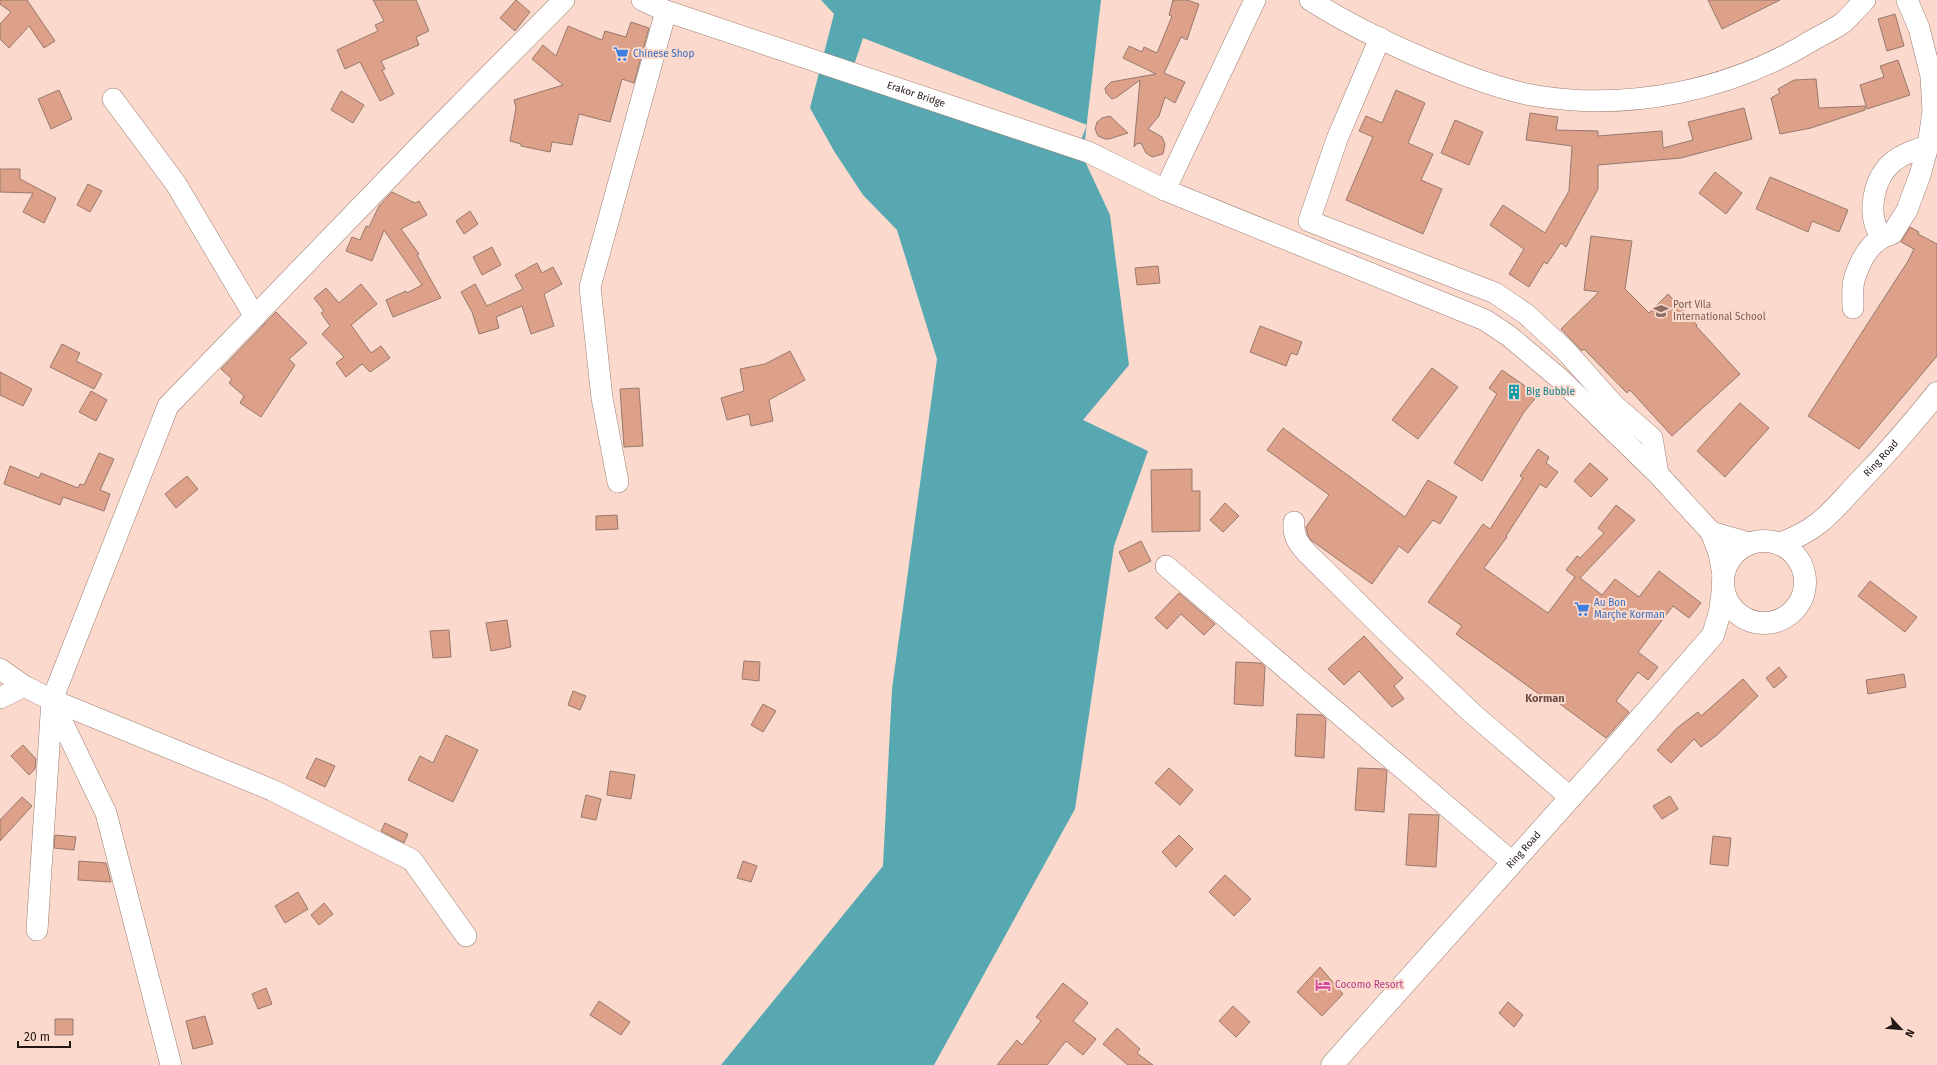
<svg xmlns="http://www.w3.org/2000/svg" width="1937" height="1065" font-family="'Fira Sans',sans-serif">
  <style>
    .water { fill: #57a8b1 }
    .pier { fill: #fbdacd }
    .building { fill: #dda088; stroke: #97796d }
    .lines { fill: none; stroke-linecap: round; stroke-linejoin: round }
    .street-casing { stroke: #9c7e73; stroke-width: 22 }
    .secondary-casing { stroke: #9c7e73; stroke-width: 23 }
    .street { stroke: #fff; stroke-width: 21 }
    .secondary { stroke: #fff; stroke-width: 22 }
    .labels { text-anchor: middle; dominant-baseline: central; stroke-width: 4; stroke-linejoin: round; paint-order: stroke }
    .shop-label { font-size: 10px; fill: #366cbe; stroke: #fbdacd; text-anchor: start }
    .street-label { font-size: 10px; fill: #221712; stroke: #fbdacd }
    .education-label { font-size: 10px; fill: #785e54; stroke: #fbdacd; text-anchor: start }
    .culture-label { font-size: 10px; fill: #0d838f; stroke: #fbdacd; text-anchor: start }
    .hotel-label { font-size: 10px; fill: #b23c85; stroke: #fbdacd; text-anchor: start }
    .neighbourhood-label { font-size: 11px; font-weight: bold; fill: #6a4e44; stroke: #fbdacd }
  </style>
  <rect width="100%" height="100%" fill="#fbdacd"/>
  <path class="water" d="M821,0h280l-18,157 27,58 19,150 -46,55 65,31 -34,95 -39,263 -141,256h-213l162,-199 9,-177 45,-330 -40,-129 -34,-35 -29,-44 -24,-43 24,-94z"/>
  <path class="pier" d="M863,38l224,87 -13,32 -223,-83z"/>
  <path class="building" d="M0,0h27l28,41 -11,7 -15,-22 -20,22 -9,-9v-15l11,-12 -11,-8z
    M373,0h43l13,31 -13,6 3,8 -38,16 4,8 -3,1 12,24 -14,7 -20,-39 -15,7 -8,-19 41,-19 -3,-6 9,-4z
    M516,0l14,12 -15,19 -15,-13z
    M1173,0h14l12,4 -12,36 -6,-3 -17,36 21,9 -10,21 -10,-6 -6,19 -11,13 14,8 3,7 -2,10 -11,3 -6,-4 -5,-10 -5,1 -2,3 6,-67 -23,17 -5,2 -6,-6 -1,-5 6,-6 45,-8 -33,-16 6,-12 13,6 2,-5 13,6 15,-37 -3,-1z
    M1708,0h72l-58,29z
    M1895,14l9,32 -17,5 -9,-32z
    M631,22l18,6 -15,55 -12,-4 -12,43 -31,-8 -7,31 -20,-3 -2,10 -29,-6v-2l-11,-3 6,-33 -2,-8 49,-15 -31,-26 11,-14 13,11 12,-30 34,14 3,-9 21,6z
    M1898,60l12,35 -43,14 -7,-24 24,-8 -4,-11z
    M1816,79l3,29 46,-2v4l-54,18 -31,6 -9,-36 9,-5 -2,-4 16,-9z
    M59,90l13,29 -21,10 -13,-30z
    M1396,90l29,13 -17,40 25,11 -12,26 21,9 -19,45 -77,-34 27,-63 -14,-6 7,-15 16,7z
    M341,91l23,14 -11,18 -22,-13z
    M1744,108l8,31 -71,19 -83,7v24l-32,58 -5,-4 -14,21 -3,-2 -15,25 -20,-13 15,-25 -34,-24 13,-20 42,28 24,-42 3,-45 -46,-6 4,-27 28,4 -2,13 42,1v5l64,-5 1,17 30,-8 -5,-18z
    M1110,116l18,17 -19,6h-4l-7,-3 -3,-7 2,-7 5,-4z
    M1455,120l28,12 -14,33 -28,-12z
    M0,169h20v10l36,19 -12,25 -21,-11 10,-19 -33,-1z
    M1715,172l27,21 -16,21 -27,-21z
    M1770,177l78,33 -9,22 -27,-11 -4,11 -52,-23z
    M88,184l14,7 -12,21 -13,-7z
    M392,192l23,11 4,-2 8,14 -26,14 18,25 -2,1 24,43 -48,19 -7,-17 20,-9 1,2 15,-8 -38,-55 -12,31 -26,-10 6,-14 8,3 6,-14 3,1 10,-21z
    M470,211l8,13 -14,10 -8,-13z
    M1910,227l9,5 -1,2 19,10v112l-78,93 -51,-33 100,-155 6,-12 -13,-7z
    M1591,236l41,5 -7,48 24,24 19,-19 29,31 -1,1 44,48 -68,62 -42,-46 -3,3 -43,-44 -2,2 -21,-22 38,-37 -15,-2z
    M492,247l9,18 -19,10 -9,-18z
    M537,263l5,10 11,-6 9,17 -18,10 10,32 -23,8 -9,-28 -26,11 3,11 -20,6 -7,-22 -11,-20 14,-8 12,22 36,-17 -8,-14z
    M1158,266l2,17 -23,2 -2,-17z
    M361,284l16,20 -26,21 20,28 10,-7 9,12 -20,14 -8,-8 -16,13 -10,-14 8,-6 -22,-23 8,-8 -9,-13 3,-2 -10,-13 12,-10 13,15z
    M276,312l31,31 -18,16 6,6 -34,52 -21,-14 4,-7 -15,-13 3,-4 -11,-10z
    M1260,326l42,16 -5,13 -6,-2 -5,13 -36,-14z
    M62,344l18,9 -4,8 26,13 -8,15 -44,-22z
    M790,351l15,29 -36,20 4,21 -22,5 -2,-12 -22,6 -6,-22 23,-7 -4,-22 25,-5z
    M1432,368l26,19 -40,52 -26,-19z
    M1502,370l36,25 -14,17 -42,69 -28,-18 43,-69 -8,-6z
    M0,372l32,17 -9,17 -23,-11z
    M639,388l4,58 -19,1 -4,-58z
    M91,391l16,9 -11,21 -17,-9z
    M1740,403l29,25 -44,49 -28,-26z
    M1283,428l122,89 23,-37 29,17 -17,27 -7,-4 -25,33 -9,-7 -27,38 -61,-44 -3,-4 -2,-9 23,-32 -62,-45z
    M1538,449l11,8 -3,6 12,9 -12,16 -6,-4 -34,52 1,1 -23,31 64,45 27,-36 -9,-7 11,-14 3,2 24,-25 -6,-5 18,-23 19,15 -55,58 22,17 13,-16 24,18 20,-26 42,32 -12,15 -16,-12 -35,46 20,15 -10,13 -10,-8 -22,29 13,11 -23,26 -54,-40 -2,4 -94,-68 6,-8 -34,-24 55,-78 7,5 33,-51 -3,-2z
    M99,453l15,6 -14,31 10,4 -6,17 -41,-14 -3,8 -56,-21 6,-18 29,12 2,-5 37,15 2,-4 4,1z
    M1590,463l18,16 -17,18 -17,-16z
    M1192,469v22h8v40l-48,1 -1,-62z
    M187,476l11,13 -22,19 -11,-14z
    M1225,503l14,13 -16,16 -13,-12z
    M617,515l1,14 -22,1v-14z
    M1141,541l10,20 -22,11 -10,-20z
    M1870,581l47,36 -12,15 -47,-36z
    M1179,593l36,31 -11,11 -23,-21 -14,15 -12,-11z
    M507,620l4,27 -20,4 -5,-28z
    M449,630l2,27 -18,1 -3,-27z
    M1364,636l39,42 -9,8 10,13 -12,8 -33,-36 -15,14 -16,-16z
    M744,661l16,1 -1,19 -17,-2z
    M1236,662l25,1 4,4 -2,39 -29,-2z
    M1779,667l8,10 -13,11 -8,-10z
    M1904,674l2,13 -38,7 -2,-14z
    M1743,679l15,17 -41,39 -16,12 -7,-8 -23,24 -14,-13 20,-22 21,-16 3,4z
    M573,691l13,5 -6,14 -12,-5z
    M763,704l13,7 -13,21 -12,-7z
    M1297,714l25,1 4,4 -2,39 -29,-2z
    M446,735l32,15 -25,52 -45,-22 12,-24 13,7z
    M23,745l13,14 -1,10 -6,6 -18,-19z
    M316,758l19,8 -10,21 -19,-9z
    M1169,768l24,22 -13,15 -25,-22z
    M1358,768l27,1 2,2 -3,41 -29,-2z
    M610,771l25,4 -4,24 -24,-4z
    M586,795l15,4 -5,21 -15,-3z
    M1670,796l8,13 -16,10 -9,-13z
    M22,797l10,9 -32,35v-21z
    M1409,814l30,1 -3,52 -30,-2z
    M385,823l23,11 -4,9 -23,-12z
    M55,835l21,2 -2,13 -20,-2z
    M1179,835l14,14 -17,18 -14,-15z
    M1713,836l18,2 -3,28 -18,-2z
    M79,861l27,2 5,19 -33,-2z
    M743,861l14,5 -6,16 -14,-4z
    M1225,875l26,24 -17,17 -25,-24z
    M298,892l10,17 -23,14 -10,-17z
    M324,903l9,11 -14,11 -8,-10z
    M1320,967l23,27 -21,22 -25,-24z
    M1063,983l25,20 -15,18 23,18 -13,16 -17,-14 -19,24h-50l20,-25 5,5 19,-24 -5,-4z
    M266,988l6,16 -14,5 -6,-15z
    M599,1001l31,21 -9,13 -31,-20z
    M1508,1002l15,13 -9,12 -15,-14z
    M1233,1006l17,16 -14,15 -17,-16z
    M205,1016l8,28 -20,5 -7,-28z
    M55,1019h18v16h-18z
    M1117,1028l23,21 -3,4 16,12h-25l-25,-21z"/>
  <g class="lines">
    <defs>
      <g id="street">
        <path id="s1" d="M642,0l24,11 422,141 77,38 320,130 24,16 50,42 99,96 53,58 8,21 4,22"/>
        <path d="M1310,0c47,30 100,54 152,74 24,9 50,18 75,22 94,15 194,-6 276,-56 10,-6 22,-11 31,-18 7,-7 14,-15 21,-22"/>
        <path d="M1380,38l-43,101 -28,82 186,72 31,21 39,36 50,56 37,32 6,36"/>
        <path d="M113,99l63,85 79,133"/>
        <path d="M1165,190l90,-190"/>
        <path d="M1881,236c-15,-21 -8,-59 13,-75 10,-8 22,-11 34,-15"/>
        <path d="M1853,308c0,-9 -1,-20 1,-28 6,-20 17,-41 38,-46l15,-24 13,-35 8,-29 5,-35 -2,-35 -12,-48 -12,-28"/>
        <path d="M618,482l-16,-84 -12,-111 76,-276"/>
        <path d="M1294,522c-1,13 3,20 12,30l92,91 75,71 98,84"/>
        <path d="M1711,532l38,11"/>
        <path d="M1166,566l346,296"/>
        <path d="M0,669l24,17 28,14 220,90 140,70 54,76"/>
        <path d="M0,698l24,-12"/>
        <path d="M52,701l54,112 65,252"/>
        <path d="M37,930l15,-230 116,-294 267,-276 129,-130"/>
      </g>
      <g id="secondary">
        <circle cx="1764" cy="582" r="41"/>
        <path id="s2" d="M1779,544c43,-15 54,-35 83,-65 27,-28 51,-56 75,-86"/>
        <path id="s3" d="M1332,1065l272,-305 109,-125 7,-23 3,-23"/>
      </g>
    </defs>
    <use href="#street" class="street-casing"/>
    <use href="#secondary" class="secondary-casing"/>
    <use href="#street" class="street"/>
    <use href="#secondary" class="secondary"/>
  </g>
  <defs>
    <symbol id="supermarket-bare" viewBox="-9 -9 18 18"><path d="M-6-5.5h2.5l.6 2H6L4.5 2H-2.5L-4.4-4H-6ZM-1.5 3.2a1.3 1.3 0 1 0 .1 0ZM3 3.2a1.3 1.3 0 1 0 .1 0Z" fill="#3f7fe0" stroke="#fbdacd" stroke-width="2.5" paint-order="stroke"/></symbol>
    <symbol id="school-bare" viewBox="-9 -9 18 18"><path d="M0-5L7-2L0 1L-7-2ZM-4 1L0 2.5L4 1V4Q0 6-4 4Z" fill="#8d6e63" stroke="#fbdacd" stroke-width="2.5" paint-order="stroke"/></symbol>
    <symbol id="building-bare" viewBox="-9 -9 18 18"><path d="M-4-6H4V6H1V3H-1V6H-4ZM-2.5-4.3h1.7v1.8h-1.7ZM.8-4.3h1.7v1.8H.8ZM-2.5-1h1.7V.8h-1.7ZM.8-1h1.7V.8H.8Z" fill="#0f9aa8" stroke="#fbdacd" stroke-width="2.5" paint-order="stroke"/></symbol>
    <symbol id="hotel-bare" viewBox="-9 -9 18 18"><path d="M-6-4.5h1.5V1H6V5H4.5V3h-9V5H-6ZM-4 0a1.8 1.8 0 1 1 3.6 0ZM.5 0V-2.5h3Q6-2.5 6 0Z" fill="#d1479c" stroke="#fbdacd" stroke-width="2.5" paint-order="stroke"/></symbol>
  </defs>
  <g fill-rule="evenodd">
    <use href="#supermarket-bare" x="610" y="43" width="22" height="22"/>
    <use href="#school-bare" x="1650" y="300" width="22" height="22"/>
    <use href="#building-bare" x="1503" y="381" width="22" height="22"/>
    <use href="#supermarket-bare" x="1571" y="598" width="22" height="22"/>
    <use href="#hotel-bare" x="1312" y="974" width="22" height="22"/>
  </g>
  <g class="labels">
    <g class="shop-label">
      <text x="633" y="54">Chinese Shop</text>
      <text x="1594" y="603">Au Bon<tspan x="1594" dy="12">Marçhe Korman</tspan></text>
    </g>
    <g class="street-label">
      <text stroke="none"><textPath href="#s1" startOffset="290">Erakor Bridge</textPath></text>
      <text stroke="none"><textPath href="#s2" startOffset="135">Ring Road</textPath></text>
      <text stroke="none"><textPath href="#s3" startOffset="288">Ring Road</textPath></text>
    </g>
    <g class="education-label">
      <text x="1673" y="305">Port Vila<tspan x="1673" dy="12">International School</tspan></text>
    </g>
    <g class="culture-label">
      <text x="1526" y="392">Big Bubble</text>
    </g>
    <g class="hotel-label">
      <text x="1335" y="985">Cocomo Resort</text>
    </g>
    <g class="neighbourhood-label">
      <text x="1545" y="698">Korman</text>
    </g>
  </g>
  <g transform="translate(1901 1029) rotate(116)" stroke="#fbdacd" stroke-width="3" paint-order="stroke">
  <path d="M0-3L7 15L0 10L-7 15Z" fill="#221712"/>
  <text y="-6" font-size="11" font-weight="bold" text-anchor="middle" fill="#221712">N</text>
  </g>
  <path d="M18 1041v6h52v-6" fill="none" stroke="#221712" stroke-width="2"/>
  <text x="24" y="1041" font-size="12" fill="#221712" stroke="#fbdacd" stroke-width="3" paint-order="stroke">20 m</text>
</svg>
